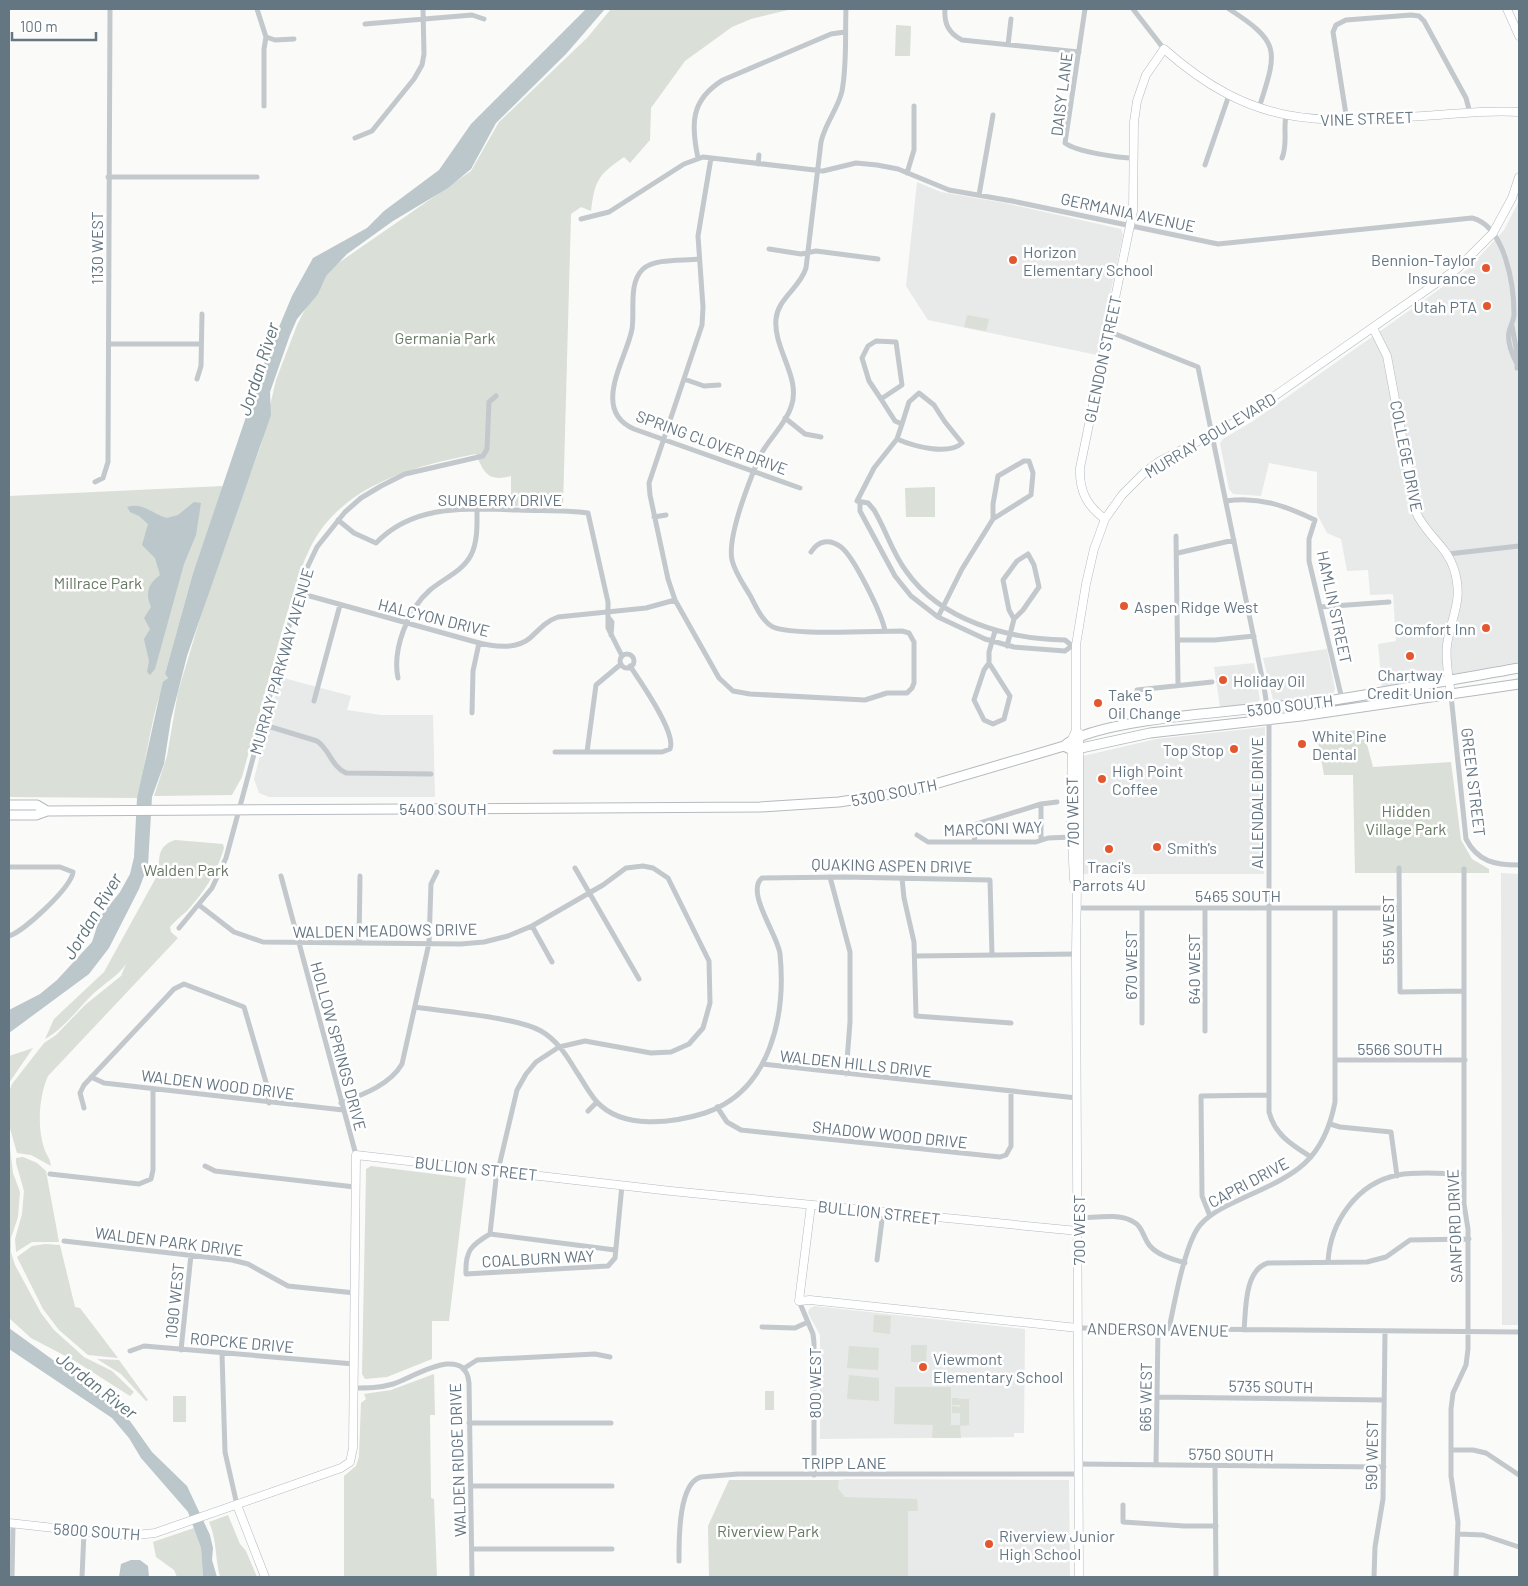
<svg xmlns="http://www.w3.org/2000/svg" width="1528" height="1586" font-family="Barlow,sans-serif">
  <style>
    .built { fill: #e8e9e9 }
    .green { fill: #dadfd7 }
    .water { fill: #bbc7cb }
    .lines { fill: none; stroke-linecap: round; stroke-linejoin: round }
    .secondary-casing { stroke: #b3babf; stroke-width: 9 }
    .primary-casing { stroke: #b5babe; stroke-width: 11 }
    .street { stroke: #c3c8cc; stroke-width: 5 }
    .secondary { stroke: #fff; stroke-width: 8 }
    .primary { stroke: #fff; stroke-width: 9 }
    .poi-dot { fill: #e4572e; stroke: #fff; stroke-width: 2 }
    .labels { text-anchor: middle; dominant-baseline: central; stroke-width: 5; stroke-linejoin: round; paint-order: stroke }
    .street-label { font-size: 16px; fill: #657683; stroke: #fff }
    .poi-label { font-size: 16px; fill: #657683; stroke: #fff; text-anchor: start }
    .park-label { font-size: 16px; fill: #687a64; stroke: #fff }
    .water-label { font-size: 18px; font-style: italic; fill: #60757c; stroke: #fff }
  </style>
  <rect width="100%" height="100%" fill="#fafaf8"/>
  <path class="built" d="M917,182l24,10 64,11 116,26 2,6 -26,120 -169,-35 -22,-34z
    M1519,201v461l-137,25 -4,-43 18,-3 -3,-47 -23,1 -2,-25 -21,1 -6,-32 -14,-6 -10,-19v-42l-48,-9 -8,33 -28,-2 -4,-5 -9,-46 3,-4 30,-18 215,-152 36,-39z
    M1327,649l8,40 -2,6 -54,7 -6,-2 -10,-42z
    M1254,663l6,37 -5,4 -35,3 -6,-40z
    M280,677l71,19 -4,14 34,5h52l2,82h-166l-10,-4 -5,-14z
    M1265,727l-1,147h-182l1,-118 73,-17z
    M1501,873l18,1v451h-17z
    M814,1306l211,23 -1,104h-10v4l-194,2v-104l-12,-22 1,-4z
    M846,1479l223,1 1,97h-162v-66l9,-11 -72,-3 -7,-9 1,-8z"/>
  <path class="green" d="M611,9h181l-41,10 -19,8 -47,34 -34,47 -1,32 -20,23 -6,-6c-26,18 -29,23 -33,54l-10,-4 -10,7 -8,292h-52v-30c-22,6 -27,-2 -35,-22 -62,12 -135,31 -166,94 -13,27 -20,57 -29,86 -13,48 -26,95 -39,143l-10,18 -78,1 13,-40 11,-64 37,-123 46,-124 15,-65 21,-55 27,-52 147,-102 28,-49 88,-84z
    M896,25l15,1 -1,30h-15z
    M967,315l22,4 -3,12 -22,-4z
    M223,486l-30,87 -28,101 3,4c-13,11 -24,98 -31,120l-128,-1v-301z
    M935,487v30h-29l-1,-29z
    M1363,729l10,38 78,-5 10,78 11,19 17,10v4h-134l-2,-98h-29l-7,-39z
    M175,840l48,4 1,4c-7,25 -20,44 -37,63 -6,5 -12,10 -17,16l1,5 7,6 -130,138c-9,20 -11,51 -4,72 2,7 6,9 7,18l-20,-11 -14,-2 -8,-28v-33l3,-8 32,-41 12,-8 29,-30 36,-29 5,-12c-8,12 -21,19 -32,29 -16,15 -29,35 -49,46l9,-20 50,-47 54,-98c2,-14 -2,-28 17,-34z
    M33,1048l-24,35v-27z
    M9,1139l4,34 7,19 -2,25 -7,21v14l4,13 26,48 13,17 30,27 28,14 22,21 -4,4 -55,-35 -44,-23 -22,-20z
    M23,1157l14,6 9,8 13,71h-27l-16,10 -1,-13 7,-25 2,-23 -8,-28v-5z
    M371,1166l95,12 -17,143h-17v38l-45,18 -22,2 -3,-5 4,-200v-5z
    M45,1244l15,1 15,62 5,1 38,50 -30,-3 -29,-25 -16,-21 -26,-52 15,-11z
    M874,1315l17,1 -1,18 -17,-2z
    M911,1345h16l-1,17h-15z
    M849,1346l30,2 -1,22 -31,-2z
    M97,1359l22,1 29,40 -2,1 -25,-27z
    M434,1374l1,41h-5l1,83 3,1 3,78h-93v-101l12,-10 3,-9 2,-54 5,-4 -2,-5 27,-4z
    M849,1375l30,3v23l-32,-2z
    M895,1387h56v38h9v-12h-8v-7l8,1v-2h-8v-7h7l1,3v-2h9v26l-9,1 1,12h-29l1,-13 -39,-1z
    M765,1391h9v19h-9z
    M173,1396h13v26h-13z
    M729,1480h110l-1,8 7,9 72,2 1,12h-10v66h-199l-1,-51z
    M228,1515l12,29 6,7 11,26h-37c-5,-18 -3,-37 -11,-55z
    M194,1528l7,20 2,29h-26l-3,-7 -18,-13 -3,-15z"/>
  <path class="water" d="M586,9h19l-39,45 -70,69 -25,46 -23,19 -55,33 -46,33 -21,22 -8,18 -21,25 -7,16 -20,57 1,23 -84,241 -16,63 -7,45 -12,33 -4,68 -9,24 -30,59 -20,26 -80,59v-23l31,-16 17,-14 35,-38 8,-25 20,-25 10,-18 4,-17 3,-59 22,-100 4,-16 5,-4 -3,-4 28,-101 73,-215 26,-62 21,-38 54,-30 17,-17 55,-41 32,-46z
    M194,502l7,1 -5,32 -12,29 -29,105 -5,6 -3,-3 2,-11 -5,-22 6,-10 -6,-11 7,-11c-6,-14 -3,-23 9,-32l-5,-17 -13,-13 6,-21 -9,-8 -9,-4 -3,-5c16,-5 25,7 40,11l11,-3z
    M9,1328l91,66 30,27 22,31 35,34 23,49 3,13 -1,12 5,17h-14l-2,-29 -13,-36 -47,-54 -12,-20 -17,-20 -103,-69z
    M140,1560l8,6 1,11h-30l2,-13 10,-4z"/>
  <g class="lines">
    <defs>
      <path id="secondary" d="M1507,9l12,27
        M1373,328l14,28 29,156c9,22 31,34 38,57 10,32 -3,47 -7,76 -2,16 2,34 4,50
        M1105,519c-18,-13 -26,-28 -25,-51l53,-257 1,-89 3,-21 9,-26 18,-26c93,82 156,74 272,66 28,-2 56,-5 83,-3
        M1079,733v148l-2,2 -1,71 3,623
        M1077,883l-3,-3 -3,-60 1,-81 4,-9v-85l10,-61 8,-35 11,-30 17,-24 23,-23 15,-11 83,-43 215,-150 35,-35 19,-35 7,-21
        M811,1205l-12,96 11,-1 268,28
        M237,1505l28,72
        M9,1523l118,13 28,-3 186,-65 9,-6 3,-14 3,-293 315,36 407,40"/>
      <path id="primary" d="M1064,746l8,4 78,-17 151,-17 218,-32
        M9,805h28l10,6
        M9,815h27l11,-4 713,-4 79,-5 72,-11 153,-45c31,-30 212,-37 264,-45 64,-10 128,-22 191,-33"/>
    </defs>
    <use href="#secondary" class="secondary-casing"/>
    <use href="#primary" class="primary-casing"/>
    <path class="street" d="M257,9l9,28 9,3 19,-1
      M945,9c-1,14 3,24 17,31l117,12
      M1085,9l-20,134c12,9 54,15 69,15
      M1133,9l31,40
      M1229,9c53,34 48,42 30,99
      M365,24l107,-9 12,4
      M1008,45l3,-26
      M264,106v-57l2,-12
      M1347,121l-14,-89 3,-7 10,-5 65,-5 8,1 5,5 42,77 4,15
      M355,138l17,-7 42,-52 8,-14 2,-11 -1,-45
      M698,158c-7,-33 -8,-58 25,-78l108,-46 14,-2
      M711,158l-13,78 5,71 -1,18 -53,158 1,12 18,84 7,21 44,78 14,13 17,3 115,6 22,-7h20l5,-5 2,-5v-41l-5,-9 -7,-2c-28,0 -107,5 -129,-4 -10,-5 -17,-20 -22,-30 -7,-12 -16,-24 -19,-37 -5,-24 17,-78 27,-102 8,-18 26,-32 32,-51 11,-29 -18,-58 -15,-88 2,-21 24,-31 30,-51l15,-126c4,-19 17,-33 21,-51 5,-26 3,-56 4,-82
      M1282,158c6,-14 1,-28 4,-42
      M758,164l1,-9
      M1205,165l24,-70
      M907,173l7,-23v-44
      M108,177h149
      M979,195l14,-80
      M581,219l28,-7 75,-48 19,-7 120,14 33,-8 21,2 21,4 51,21 63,11 206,43 254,-26c33,8 42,67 42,96 0,7 -4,12 -5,18 -2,10 3,22 7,30
      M769,249l32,5 15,-3 62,8
      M699,259c-16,2 -44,-1 -56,10 -15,14 -8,42 -11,60 -5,29 -42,81 2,100l166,59
      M1512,326l5,27v15h2
      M1108,331l90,36 66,320 5,32v393c6,23 23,33 42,45
      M876,341l20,1 6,43 -21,14 -12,-18 -7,-23 6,-12z
      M109,344h92
      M197,379l4,-13 1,-52
      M684,379l20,7 15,-1
      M881,399l14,22 7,3 -5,15 -23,29 -17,33 11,2 6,7c12,20 18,42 32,61 35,50 102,68 159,69l6,5
      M785,418l20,16 16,3
      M897,439c16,7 51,17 65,4l-17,-21 -11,-17 -15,-12 -10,9 -7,22
      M1024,461h5l4,12 -2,22 -38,24v-15l5,-28z
      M95,482l8,-4 5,-16 2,-453
      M1226,501c33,-5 60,5 89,19l-6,19v22l33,138
      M860,503v8l35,65 16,20 27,21 47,22 29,8 51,4 8,-6
      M654,517l12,-2
      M338,520l16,13 22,10c39,-40 91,-34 143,-33 23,1 47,0 69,3l20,89v26l14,28
      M1176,536l2,148
      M811,552c7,-11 18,-14 30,-5 13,10 41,67 44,84
      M1178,553l56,-13
      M1028,554l6,11 5,22 -16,23 -9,9 -5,-9 -6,-30 14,-19z
      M1448,554l71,-8
      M299,593l173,48c17,5 43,10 58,-3 9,-8 16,-17 28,-21l88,-9 29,-8
      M1320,607l69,-5
      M608,617l4,5 -1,13
      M938,617l24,-48 31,-50
      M1178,640h37l39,-4
      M1007,646l7,-27
      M620 661a7 7 0 1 1 14 0a7 7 0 1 1-14 0Z
      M989,663l21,33 -6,23 -11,5 -9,-4 -10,-20 10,-30z
      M989,663v-11l6,-21
      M398,678c-6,-29 10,-69 32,-88 14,-12 32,-18 41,-35 7,-14 6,-31 6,-46
      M1137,690l75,-8
      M1451,695l15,144c12,23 29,26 53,26
      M314,701l26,-96
      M472,713l1,-42 6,-28
      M261,724l56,17c13,9 14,25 29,32l85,1
      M555,752h107l8,-3c7,-16 -30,-68 -40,-83
      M587,752l9,-67 25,-21
      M917,835l11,7h108l12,-4 24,-1
      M1041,840v-36
      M974,842l3,-18 64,-20 16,-2
      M9,867h51l13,5c-2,16 -49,59 -64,64
      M575,868l64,111
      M1399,868l1,124 64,-1
      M281,876l75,279
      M830,877l20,75v70l-4,52
      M902,878l2,20 10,44 2,74 95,7
      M199,905l35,27 29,10 198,2 23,-2 24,-6 24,-10 71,-41 23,-17 17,-2 10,2 15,10 41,83 1,42 -7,25 -14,16 -18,8 -20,1 -66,-12 -26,6 -23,15 -10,12 -9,16 -21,89 -6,55
      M1077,908h322
      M1142,908v115
      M1205,908v123
      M532,926l20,36
      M179,928l33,-40 14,-30 60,-222 21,-68 10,-21 28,-35 16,-14 20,-12 24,-12 78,-18 4,-7 2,-47 7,-6
      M359,943l1,-67
      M915,956l161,-2
      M415,1007c32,5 101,10 126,24 16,9 26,25 35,40 7,10 13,22 21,31 26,28 76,21 108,11 66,-22 81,-98 75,-159 -2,-19 -35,-62 -18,-76l82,-1 146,3 2,75
      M1335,1060h130
      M762,1064l315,34
      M91,1077l13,6 239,27
      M341,1103c21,-8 49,-18 61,-39l27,-121 2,-59 6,-12
      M717,1107l10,15 14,8 259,27 6,-2 5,-9v-54
      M84,1108l-4,-15 4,-8 90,-96 10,-5 60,23 24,82 1,14
      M588,1111l9,-9
      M1330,1124l10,3 51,5 6,44
      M205,1166l10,5 140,16
      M50,1174l89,10 12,-5 2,-9v-81
      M1210,1216l-8,-20 -1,-100 67,-1
      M1078,1218c16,0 40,-5 54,3 11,5 11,17 18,25 9,10 23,13 35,17
      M490,1234c-19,11 -25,17 -24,40l142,-8 7,-8 7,-73
      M490,1234l125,16
      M64,1241l168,19 16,4 40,22 67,7
      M877,1260l6,-48
      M1328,1262c2,-40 29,-79 70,-87 22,-4 45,-1 66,-1
      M799,1301l14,33 1,9v132
      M762,1327l33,1 13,-6
      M1078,1328l441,4
      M1169,1329c5,-24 16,-88 32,-105 10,-11 25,-18 38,-24 52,-24 84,-35 96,-98v-194
      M1244,1330c2,-20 0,-60 24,-67l99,-1 19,-5 24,-17 59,-1
      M181,1350l10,-95
      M130,1351l14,-5 210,18
      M222,1354l3,98 12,53
      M463,1369l14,-9 118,-6 15,3
      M353,1388c14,0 27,0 40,-4 18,-5 72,-42 76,-1l3,194
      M1157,1397l227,3
      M469,1423h142
      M1451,1450h22l13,3 33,22
      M1079,1464l305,3
      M1156,1465l2,-136
      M1215,1466l1,111
      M471,1486h141
      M1123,1505v17l61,4h32
      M1458,1534l25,1 36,12
      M472,1549h140
      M679,1561c0,-20 -1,-78 22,-84l37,-3h341
      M12,1577l1,-53
      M82,1577l2,-45
      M1374,1577l1,-30 8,-48 2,-167
      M1456,1577l2,-55 -7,-46v-67l2,-16 13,-28 2,-16v-120l-4,-25v-335"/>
    <use href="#secondary" class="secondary"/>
    <use href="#primary" class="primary"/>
  </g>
  <g class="poi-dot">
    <circle cx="1013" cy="260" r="5"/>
    <circle cx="1486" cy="268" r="5"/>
    <circle cx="1487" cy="306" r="5"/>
    <circle cx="1124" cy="606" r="5"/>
    <circle cx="1486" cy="628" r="5"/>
    <circle cx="1410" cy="656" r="5"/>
    <circle cx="1223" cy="680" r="5"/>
    <circle cx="1098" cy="703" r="5"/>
    <circle cx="1302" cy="744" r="5"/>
    <circle cx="1234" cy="749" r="5"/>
    <circle cx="1102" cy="779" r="5"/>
    <circle cx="1157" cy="847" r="5"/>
    <circle cx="1109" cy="849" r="5"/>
    <circle cx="923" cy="1367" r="5"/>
    <circle cx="989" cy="1544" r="5"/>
  </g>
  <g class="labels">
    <g class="street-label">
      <text transform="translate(1061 94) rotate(-83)">DAISY LANE</text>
      <text transform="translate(1367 118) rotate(-2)">VINE STREET</text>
      <text transform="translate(1128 212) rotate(12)">GERMANIA AVENUE</text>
      <text transform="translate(96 248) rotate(-90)">1130 WEST</text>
      <text transform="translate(1102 359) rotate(-78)">GLENDON STREET</text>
      <text transform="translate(1210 435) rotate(-31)">MURRAY BOULEVARD</text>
      <text transform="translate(712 442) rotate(20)">SPRING CLOVER DRIVE</text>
      <text transform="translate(1407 456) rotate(79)">COLLEGE DRIVE</text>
      <text x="500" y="499">SUNBERRY DRIVE</text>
      <text transform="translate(1335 607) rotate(78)">HAMLIN STREET</text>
      <text transform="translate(434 617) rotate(14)">HALCYON DRIVE</text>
      <text transform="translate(281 661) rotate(-74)">MURRAY PARKWAY AVENUE</text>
      <text transform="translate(1290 705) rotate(-7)">5300 SOUTH</text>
      <text transform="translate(1474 782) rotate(83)">GREEN STREET</text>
      <text transform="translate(894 792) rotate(-11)">5300 SOUTH</text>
      <text transform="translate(1256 803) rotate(-90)">ALLENDALE DRIVE</text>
      <text x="443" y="808">5400 SOUTH</text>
      <text transform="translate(1072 812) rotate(-91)">700 WEST</text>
      <text transform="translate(993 828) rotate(-2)">MARCONI WAY</text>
      <text transform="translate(892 865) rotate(1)">QUAKING ASPEN DRIVE</text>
      <text x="1238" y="895">5465 SOUTH</text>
      <text transform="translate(385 930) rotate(-1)">WALDEN MEADOWS DRIVE</text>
      <text transform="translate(1387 930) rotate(-90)">555 WEST</text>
      <text transform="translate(1130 965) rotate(-90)">670 WEST</text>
      <text transform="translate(1193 969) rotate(-90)">640 WEST</text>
      <text transform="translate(339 1046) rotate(75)">HOLLOW SPRINGS DRIVE</text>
      <text x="1400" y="1048">5566 SOUTH</text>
      <text transform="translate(856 1063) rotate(6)">WALDEN HILLS DRIVE</text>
      <text transform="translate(218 1084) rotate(7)">WALDEN WOOD DRIVE</text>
      <text transform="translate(890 1134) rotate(6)">SHADOW WOOD DRIVE</text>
      <text transform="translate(476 1168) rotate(6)">BULLION STREET</text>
      <text transform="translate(1248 1182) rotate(-28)">CAPRI DRIVE</text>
      <text transform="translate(879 1212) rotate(6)">BULLION STREET</text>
      <text transform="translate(1454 1226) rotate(-92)">SANFORD DRIVE</text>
      <text transform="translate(1078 1230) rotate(-90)">700 WEST</text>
      <text transform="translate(169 1241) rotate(7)">WALDEN PARK DRIVE</text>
      <text transform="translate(538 1258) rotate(-3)">COALBURN WAY</text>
      <text transform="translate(174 1301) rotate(-84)">1090 WEST</text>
      <text transform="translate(1158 1329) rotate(1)">ANDERSON AVENUE</text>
      <text transform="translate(242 1342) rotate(5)">ROPCKE DRIVE</text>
      <text transform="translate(814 1383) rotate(-90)">800 WEST</text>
      <text transform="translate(1271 1386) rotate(1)">5735 SOUTH</text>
      <text transform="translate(1145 1397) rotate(-89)">665 WEST</text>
      <text transform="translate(1231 1454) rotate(1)">5750 SOUTH</text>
      <text transform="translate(1371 1455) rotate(-89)">590 WEST</text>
      <text transform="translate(457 1460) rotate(-92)">WALDEN RIDGE DRIVE</text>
      <text x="844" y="1462">TRIPP LANE</text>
      <text transform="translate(97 1531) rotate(4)">5800 SOUTH</text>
    </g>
    <g class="poi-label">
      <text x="1023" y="251">Horizon<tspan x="1023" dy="18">Elementary School</tspan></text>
      <text x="1476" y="259" text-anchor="end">Bennion-Taylor<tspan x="1476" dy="18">Insurance</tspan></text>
      <text x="1477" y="306" text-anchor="end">Utah PTA</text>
      <text x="1134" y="606">Aspen Ridge West</text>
      <text x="1476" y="628" text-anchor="end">Comfort Inn</text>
      <text x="1410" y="674" text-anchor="middle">Chartway<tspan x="1410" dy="18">Credit Union</tspan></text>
      <text x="1233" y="680">Holiday Oil</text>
      <text x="1108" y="694">Take 5<tspan x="1108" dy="18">Oil Change</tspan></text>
      <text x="1312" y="735">White Pine<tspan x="1312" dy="18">Dental</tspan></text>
      <text x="1224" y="749" text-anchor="end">Top Stop</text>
      <text x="1112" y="770">High Point<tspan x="1112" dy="18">Coffee</tspan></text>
      <text x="1167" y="847">Smith's</text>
      <text x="1109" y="866" text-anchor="middle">Traci's<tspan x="1109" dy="18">Parrots 4U</tspan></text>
      <text x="933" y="1358">Viewmont<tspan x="933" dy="18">Elementary School</tspan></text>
      <text x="999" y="1535">Riverview Junior<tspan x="999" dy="18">High School</tspan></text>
    </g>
    <g class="park-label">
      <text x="445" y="337">Germania Park</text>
      <text x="98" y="582">Millrace Park</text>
      <text x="1406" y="810">Hidden<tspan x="1406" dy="18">Village Park</tspan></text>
      <text x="186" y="869">Walden Park</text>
      <text x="768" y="1530">Riverview Park</text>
    </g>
    <g class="water-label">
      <text transform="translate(258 369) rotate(-72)">Jordan River</text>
      <text transform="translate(92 916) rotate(-59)">Jordan River</text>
      <text transform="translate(97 1385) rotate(38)">Jordan River</text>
    </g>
  </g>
  <rect width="1528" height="1586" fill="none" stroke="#657683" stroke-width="20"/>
  <path d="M12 32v8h84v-8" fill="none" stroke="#657683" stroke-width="2.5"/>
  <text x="20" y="32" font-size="15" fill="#657683" stroke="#ffffff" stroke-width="4" paint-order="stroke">100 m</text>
</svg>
